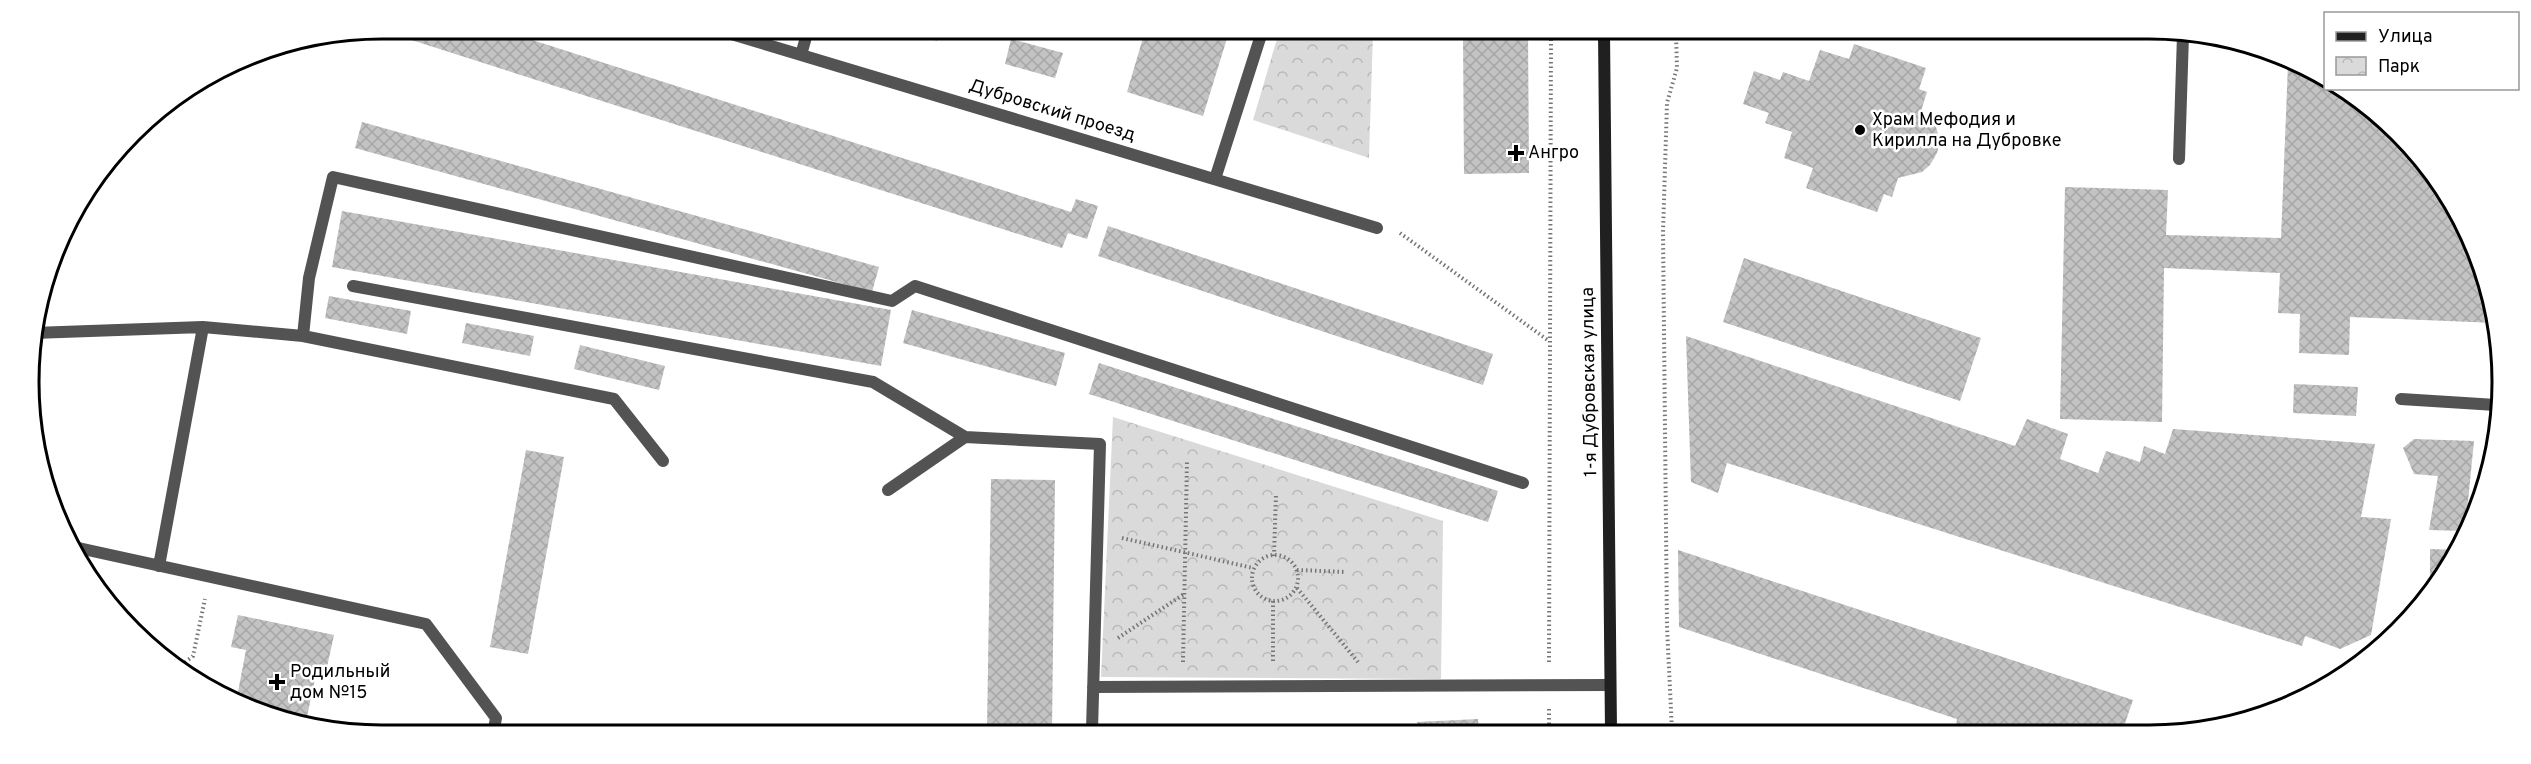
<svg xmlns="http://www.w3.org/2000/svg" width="2531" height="764" font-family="Overpass,sans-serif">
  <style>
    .park { fill: url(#park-crowns) }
    .building { fill: url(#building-cross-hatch) }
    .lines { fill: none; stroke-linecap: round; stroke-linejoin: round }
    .path { stroke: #757575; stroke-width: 4; stroke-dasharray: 1.5 3; stroke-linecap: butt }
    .service { stroke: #535353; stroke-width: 12 }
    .secondary { stroke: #202020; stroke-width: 12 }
    .poi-dot { fill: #000; stroke: #fff; stroke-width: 2 }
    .labels { text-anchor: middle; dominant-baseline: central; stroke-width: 5; stroke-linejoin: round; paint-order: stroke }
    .street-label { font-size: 18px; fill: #000; stroke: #fff }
    .poi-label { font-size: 18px; fill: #000; stroke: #fff; text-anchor: start }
    .rim { fill: none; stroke: #000; stroke-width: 3 }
  </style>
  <defs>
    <pattern id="park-crowns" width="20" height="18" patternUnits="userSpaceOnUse" patternTransform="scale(1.5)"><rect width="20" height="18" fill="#dadada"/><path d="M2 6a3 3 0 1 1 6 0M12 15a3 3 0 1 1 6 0" fill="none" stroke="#b9b9b9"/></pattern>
    <pattern id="building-cross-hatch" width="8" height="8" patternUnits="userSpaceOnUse" patternTransform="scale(1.5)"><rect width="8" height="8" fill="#c3c3c3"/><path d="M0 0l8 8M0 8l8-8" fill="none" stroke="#a6a6a6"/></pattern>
  </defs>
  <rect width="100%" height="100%" fill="#fff"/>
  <path class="park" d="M1279,32h94l-4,126 -116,-38z
    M1113,417l330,104 -2,158 -340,-2z"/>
  <path class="building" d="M382,28l116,1 573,183 5,-13 22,7 -11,33 -19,-6 -6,15 -685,-219z
    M905,30l35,1 -3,10z
    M1145,31l84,1 -26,84 -76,-24z
    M1463,33h65l1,140 -65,1z
    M1011,39l52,14 -8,25 -50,-14z
    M1854,44l72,24 -7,21 8,3 -6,19 9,7 6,9 4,14 -3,12 -7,12 -8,7 -24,6 -6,19 -8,-3 -7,18 -71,-24 7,-20 -29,-10 8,-26 -27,-9 4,-10 -26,-9 11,-33 26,9 3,-8 26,9 11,-31 29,9z
    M2288,64l38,16v8h20l97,98 53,127v10l-146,-6 -1,38 -50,-2 1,-39 -22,-1 2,-40 -116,-5 -2,154 -102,-3 5,-232 103,3 -2,45 115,3z
    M362,122l517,145 -7,25 -517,-144z
    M342,211l549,99 -10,56 -549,-99z
    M1108,226l385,128 -10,31 -385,-129z
    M1744,258l237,80 -21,63 -237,-79z
    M329,296l82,15 -4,23 -82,-16z
    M912,310l153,43 -9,33 -153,-43z
    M466,323l68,13 -4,20 -68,-13z
    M1686,336l329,110 12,-27 41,15 -8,25 38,14 8,-22 34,11 4,-16 21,8 8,-25 202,15 -14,73 30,2 -20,116 -31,14 -35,-13 -3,10 -575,-183 -9,30 -27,-11z
    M580,345l85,21 -6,24 -85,-21z
    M1099,363l399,128 -10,31 -399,-128z
    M2294,384l64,3 -2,29 -63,-3z
    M2414,439l60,2 -9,90 -36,-1 9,-54 -24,-2 -11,-26z
    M526,450l38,7 -36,197 -38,-7z
    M991,479l64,1 -3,250h-65z
    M2430,549l28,1 -3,8 -25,32z
    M1678,550l455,150 -11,32h-167l2,-13 -278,-92z
    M238,615l96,20 -7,32 -9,-2 -13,61 -68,-29 9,-47 -15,-3z
    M1478,719l1,12h-61l-1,-9z"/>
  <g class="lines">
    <path class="path" d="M1400,233l149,108
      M1122,538l131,30
      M1252 578a23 23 0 1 1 46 0a23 23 0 1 1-46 0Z
      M1274,556l2,-62
      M1297,570l49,2
      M1297,588l61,74
      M101,591l2,-12
      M1273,601v62
      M1118,638l66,-44
      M1183,662l4,-201
      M1549,662l2,-629
      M178,668l15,-12 12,-57
      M1549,709v22
      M1672,731l-5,-104 -4,-394 4,-130 10,-35 -1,-35"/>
    <path class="service" d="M718,30l659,198
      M801,55l7,-25
      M2179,159l4,-124
      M1215,179l47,-147
      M353,286l520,96 92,55
      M33,333l170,-6 100,9 311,63 49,62
      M303,336l6,-58 24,-101 559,124 23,-15 608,197
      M2401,399l95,6
      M888,490l77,-53 135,7 -8,286
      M74,547l352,77 70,94 -2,11
      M159,566l44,-239
      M1093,687l517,-2"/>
    <path class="secondary" d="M1604,33l7,698"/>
  </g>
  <g class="poi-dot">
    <circle cx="1860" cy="130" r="6"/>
    <path d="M1513 144h6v6h6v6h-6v6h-6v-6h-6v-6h6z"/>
    <path d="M274 673h6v6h6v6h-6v6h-6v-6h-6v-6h6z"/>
  </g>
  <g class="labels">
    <g class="street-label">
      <text transform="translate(1052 111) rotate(17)">Дубровский проезд</text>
      <text transform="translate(1590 382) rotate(-91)">1-я Дубровская улица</text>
    </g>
    <g class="poi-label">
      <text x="1872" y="120">Храм Мефодия и<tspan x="1872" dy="21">Кирилла на Дубровке</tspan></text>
      <text x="1528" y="153">Ангро</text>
      <text x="290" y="672">Родильный<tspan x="290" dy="21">дом №15</tspan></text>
    </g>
  </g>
  <path d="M0 0H2531V764H0ZM382 39H2149A343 343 0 0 1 2492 382V382A343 343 0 0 1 2149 725H382A343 343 0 0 1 39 382V382A343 343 0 0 1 382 39Z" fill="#fff" fill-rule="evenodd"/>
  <path class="rim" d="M382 39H2149A343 343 0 0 1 2492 382V382A343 343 0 0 1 2149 725H382A343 343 0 0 1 39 382V382A343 343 0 0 1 382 39Z"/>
  <rect x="2324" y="12" width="195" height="78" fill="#ffffff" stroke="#999999" stroke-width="1.5"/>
  <rect x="2336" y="32" width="30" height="9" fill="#202020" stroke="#999999" stroke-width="1.5"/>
  <text x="2378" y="42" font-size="18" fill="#000000">Улица</text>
  <rect x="2336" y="57" width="30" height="18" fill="url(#park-crowns)" stroke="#999999" stroke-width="1.5"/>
  <text x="2378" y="72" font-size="18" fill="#000000">Парк</text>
</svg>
